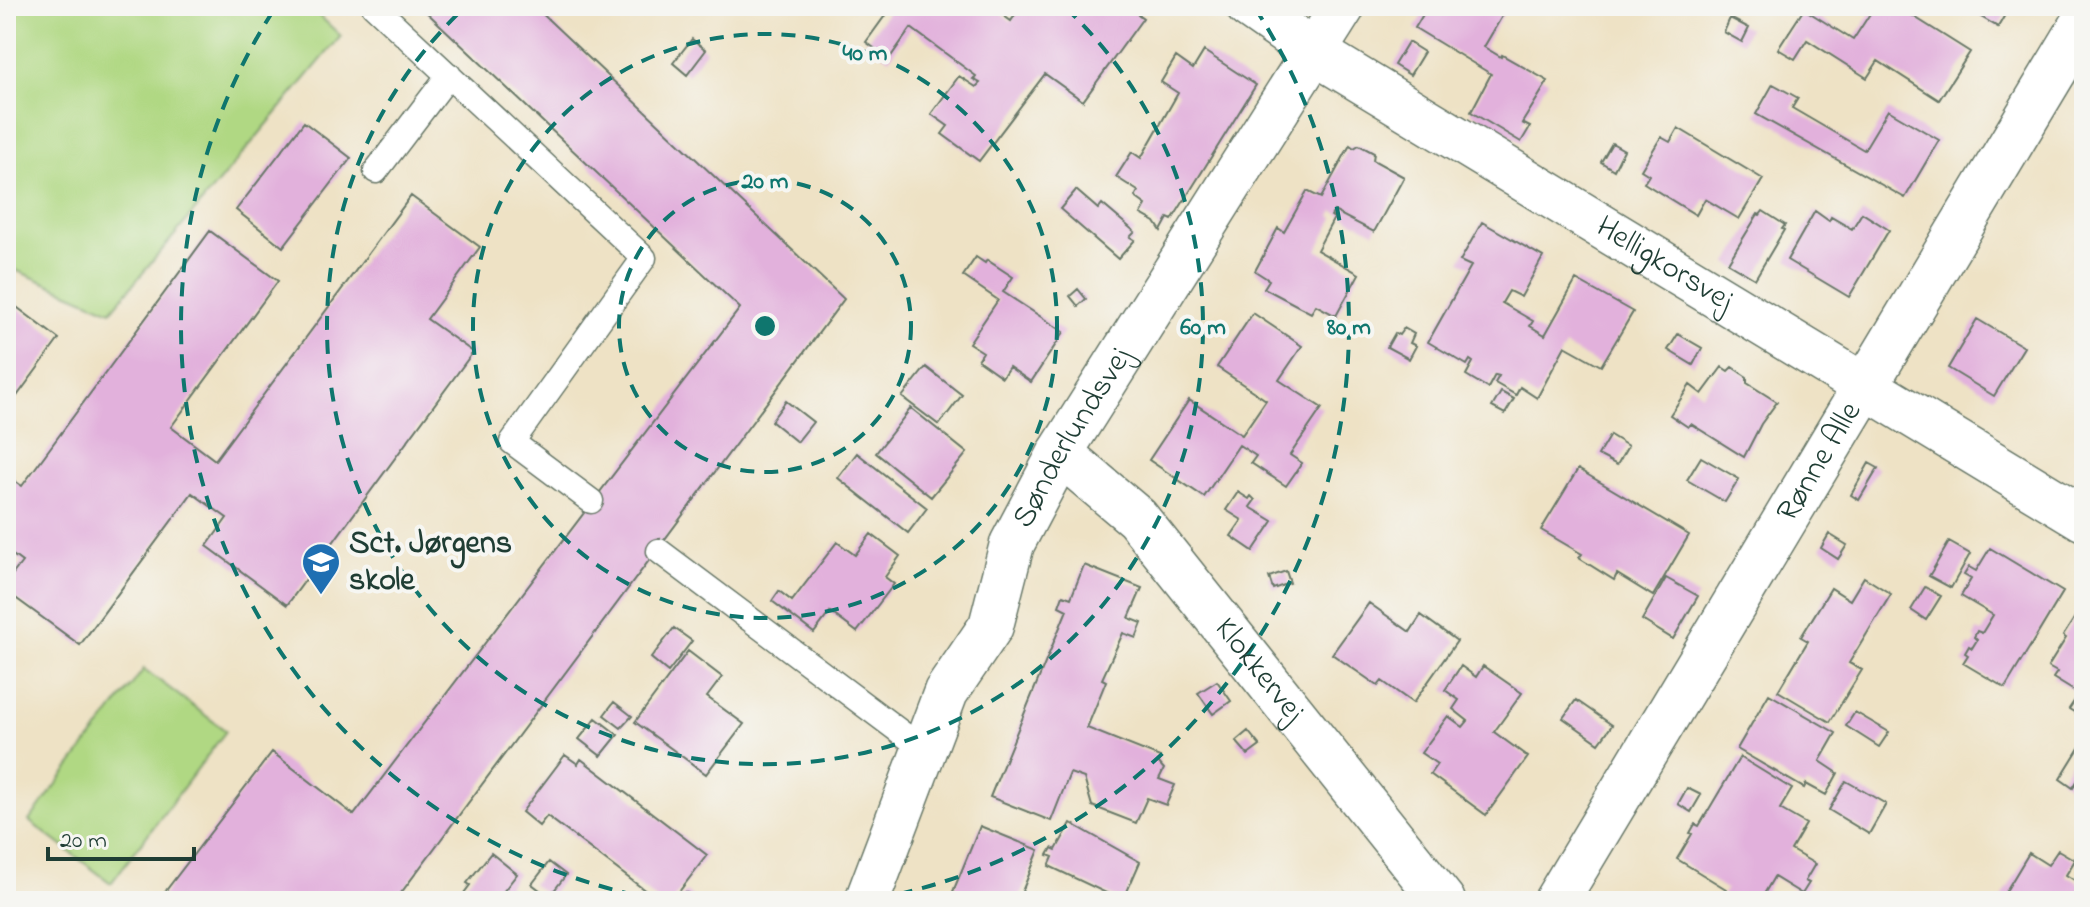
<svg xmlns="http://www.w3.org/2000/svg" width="2090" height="907" font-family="'Indie Flower',sans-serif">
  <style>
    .green { fill: #b0d883; stroke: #688a5c; stroke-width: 2 }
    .building { fill: #e2b1dc }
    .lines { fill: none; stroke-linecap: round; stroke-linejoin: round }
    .lane-casing { stroke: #677767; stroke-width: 27 }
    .street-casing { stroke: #677767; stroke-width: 47 }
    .lane { stroke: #fff; stroke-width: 24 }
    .street { stroke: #fff; stroke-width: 44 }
    .ring { fill: none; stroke: #0f766e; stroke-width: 4; stroke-dasharray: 14 10 }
    .labels { text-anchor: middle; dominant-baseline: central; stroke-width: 8; stroke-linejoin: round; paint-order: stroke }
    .street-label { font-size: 32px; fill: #1f3d34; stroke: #f6f6f2 }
    .poi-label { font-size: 32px; font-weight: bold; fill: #1f3d34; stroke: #f6f6f2; text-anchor: start }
    .centre { fill: #0f766e; stroke: #f6f6f2; stroke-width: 4 }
    .ring-label { font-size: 24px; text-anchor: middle; font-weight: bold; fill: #0f766e; stroke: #f6f6f2; stroke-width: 8; stroke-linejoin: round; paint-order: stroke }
  </style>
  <rect width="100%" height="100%" fill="#f6f6f2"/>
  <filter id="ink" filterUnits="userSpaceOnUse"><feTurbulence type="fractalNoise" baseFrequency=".0125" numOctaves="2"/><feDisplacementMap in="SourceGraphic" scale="16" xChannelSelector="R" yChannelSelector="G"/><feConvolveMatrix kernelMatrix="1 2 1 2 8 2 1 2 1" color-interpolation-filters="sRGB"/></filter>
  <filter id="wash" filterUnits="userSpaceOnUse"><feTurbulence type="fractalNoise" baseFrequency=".006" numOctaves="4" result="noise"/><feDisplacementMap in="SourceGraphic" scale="32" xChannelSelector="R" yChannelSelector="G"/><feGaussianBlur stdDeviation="1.8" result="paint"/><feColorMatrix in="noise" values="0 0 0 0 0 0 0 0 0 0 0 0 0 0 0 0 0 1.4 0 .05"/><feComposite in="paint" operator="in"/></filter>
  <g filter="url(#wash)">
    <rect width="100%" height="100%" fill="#eee2c5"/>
    <path class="green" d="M6,6h303l32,30 -230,275 -105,-45z
      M144,669l82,62 -115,152 -82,-62z"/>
    <g id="blocks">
      <path class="building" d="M420,6h114l310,293 -449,602h-237l114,-149 82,63 386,-507z
        M892,6h98l21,15 10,-15h106l16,12 -60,83 -38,-27 -66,87 -37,-27 6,-8 -17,-12 28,-38 17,11 4,-4 -7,-4 3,-3 -65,-48 -22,31 -23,-17z
        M1428,6h80l-24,41 17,10 1,-2 46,26 -26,42 8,4 -9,15 -50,-30 20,-38 -76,-46z
        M1875,6h22l73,46 -31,48 -61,-39 -11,17 -60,-38 -12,19 -17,-10 26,-40 49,31z
        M1963,6h47l-12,21z
        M1730,18l19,10 -7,14 -18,-10z
        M692,39l14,11 -19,25 -14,-12z
        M1408,42l16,10 -14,23 -16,-10z
        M1204,51l52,34 -84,135 -4,-2 -7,13 -6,-9 -14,-8 5,-9 -11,-8 3,-6 -22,-14 16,-25 9,6 37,-65 -17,-11 15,-25 17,12z
        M1773,84l25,14 -6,10 72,42 24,-40 51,30 -34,58 -149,-84z
        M304,122l47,36 -68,89 -47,-37z
        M1678,128l85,51 -24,40 -34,-20 -9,16 -52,-32 5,-8 -8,-5 20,-33 9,5z
        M1612,143l12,7 -10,20 -13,-8z
        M1350,145l4,3 5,-3 15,8 -1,7 31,17 -30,55 -40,-21 -3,5 3,2 -17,32 42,24 -23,42 -20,-11 -5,8 -47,-25 5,-8 -14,-9 23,-43 6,4 23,-41 14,7z
        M1076,190l22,19 4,-5 33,28 -5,5 5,3 -17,19 -58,-50z
        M411,196l69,51 -53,72 46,33 -186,253 -80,-59 20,-28 -35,-25 -112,152 -74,-54v-8l16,-21 -16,-12v-75l16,11 188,-255 68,50 -107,146 44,33z
        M1763,211l22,14 -3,4 2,1 -29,49 -27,-16 30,-49 2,1z
        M1815,211l14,10 2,-4 21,12 10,-16 27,17 -40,67 -62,-37z
        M1482,222l61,35 -22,40 -12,-6 -7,12 31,18 -3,5 15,9 31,-55 57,32 -32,54 -36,-20 -28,52 -17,-11 -4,8 -21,-12 4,-7 -4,-1 -7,13 -22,-13 7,-13 -3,-2 -3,5 -39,-23 43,-76 -11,-5z
        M976,257l9,6 2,-3 26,17 -10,15 61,40 -33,50 -22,-15 -7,10 -24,-17 5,-8 -14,-9 29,-43 -35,-24z
        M1078,289l8,10 -8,7 -8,-10z
        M6,299l53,40 -53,72z
        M1253,313l49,33 -23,34 43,28 -32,47 12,8 -16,23 -35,-23 5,-7 -17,-11 -35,52 -55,-37 40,-60 53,35 24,-35 -49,-33z
        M1977,319l47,28 -30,49 -46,-28z
        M1404,328l10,6 -4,9 6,3 -7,13 -22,-12 8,-14 4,2z
        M1678,334l24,14 -9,17 -25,-15z
        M926,367l36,28 -23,30 -37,-28z
        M1722,367l6,4 4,-4 15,10v6l30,19 -16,22 -17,33 -53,-33 -3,3 -18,-12 20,-30 12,9z
        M1501,392l13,7 -9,15 -13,-7z
        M786,401l27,21 -16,20 -26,-21z
        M911,408l56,45 -36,44 -55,-44z
        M1610,435l18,11 -11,19 -19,-10z
        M857,453l70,55 -19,25 -70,-55z
        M1701,457l38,22 -14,23 -38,-22z
        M1869,463l9,5 -19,32 -8,-5z
        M1578,469l111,66 -36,61 -36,-22 -3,6 -35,-22 3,-4 -41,-24z
        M1238,492l11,7 2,-3 4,4 -5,7 23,14 -20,30 -22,-15 11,-16 -16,-10z
        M871,534l29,22 -15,21 9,7 -37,48 -27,-20 -16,21 -42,-32 7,-10 13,10 45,-59 18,13z
        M1829,534l18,11 -9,14 -17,-11z
        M1949,542l21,12 -19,34 -22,-12z
        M1990,548l73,44 -58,96 -42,-25 5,-8 -3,-2 4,-7 3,2 5,-8 -3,-3 3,-6 5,2 11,-18 -32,-19 10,-17 -7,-4 5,-8 7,4z
        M1084,565l58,23 -13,30 13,5 -6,15 -13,-5 -21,46 4,2 -19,47 73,29 -2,5 6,7 -5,10 16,6 -9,20 -19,-7 -11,25 -44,-17 -8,-28 -14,-5 -19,48 -61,-24 77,-187 -8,-4 4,-11 8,3z
        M1286,571l4,12 -17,6 -4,-12z
        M1864,577l27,17 -42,69 13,7 -32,52 -52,-31 30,-50 -7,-4 30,-49 19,12z
        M1666,578l32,18 -25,43 -31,-19z
        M1925,587l16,9 -15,24 -15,-10z
        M1369,603l41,29 11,-17 36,26 -44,62 -31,-22 -4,5 -46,-32z
        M2084,603v81l-4,5 4,3v26l-15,-9 10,-15 -26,-16 4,-6 -9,-5 18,-29 -3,-2z
        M674,628l18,13 -24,31 -17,-14z
        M688,651l34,26 -15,20 37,27 -38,50 -71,-52z
        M1461,666l15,11 7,-11 39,27 -28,39 34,25 -42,58 -56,-41 7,-10 -16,-11 27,-37 15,11 5,-6 -15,-12 6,-9 -14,-10z
        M1217,681l14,20 -18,13 -15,-21z
        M1769,694l67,39 -16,28 18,12 -12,22 -20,-11 -2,4 -67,-39z
        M1576,700l36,25 -13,18 -36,-25z
        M614,702l18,14 -11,12 -17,-13z
        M1855,712l34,20 -10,15 -33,-21z
        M596,718l22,17 -17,21 -22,-17z
        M1248,731l12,15 -12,9 -12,-14z
        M2084,740v38l-4,-2 -7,12 -13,-9z
        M565,755l13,9 3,-5 126,96 -35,46h-13l-112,-85 -8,10 -17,-14z
        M1740,757l52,32 -12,20 26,15 -15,26 24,14 -10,17 4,2 -7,11 -28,-17 -14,24h-41l7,-12 -49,-30 15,-25 -2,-1 5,-9 4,2z
        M1846,781l40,23 -17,30 -40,-24z
        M1687,788l14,7 -10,17 -13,-8z
        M1071,823l69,39 -17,39 -74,-35 4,-9 -5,-2 4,-7 4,2z
        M980,826l59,24 -20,49 5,2h-57l-15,-7z
        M2058,850l17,10 -9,15 18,11v15h-84l29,-48 19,12z
        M491,853l26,21 -21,27h-38l12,-16 -3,-2z
        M549,862l17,13 -17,22 -17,-13z
        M686,892l12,9h-19z"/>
    </g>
  </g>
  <g filter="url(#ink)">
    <use href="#blocks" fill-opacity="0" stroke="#677767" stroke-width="2"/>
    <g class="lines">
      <defs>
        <path id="lane" d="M374,6l270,252 -132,184 79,59
          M376,171l73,-96
          M659,551l264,198"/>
        <g id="street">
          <path id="s1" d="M1248,6l66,46 770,467"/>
          <path id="s2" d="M1060,453l77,65 306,383"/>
          <path id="s3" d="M867,901l79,-209 45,-66 21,-82 48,-91 283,-447"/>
          <path id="s4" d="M1556,901l528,-879"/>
        </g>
      </defs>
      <use href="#lane" class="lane-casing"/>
      <use href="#street" class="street-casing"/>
      <use href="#lane" class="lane"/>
      <use href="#street" class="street"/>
    </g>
  </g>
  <g class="ring">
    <circle cx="765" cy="326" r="146"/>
    <circle cx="765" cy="326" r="292"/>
    <path d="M1066 8A438 438 0 1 1 464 8"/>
    <path d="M659 900A584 584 0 0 1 275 8M1255 8A584 584 0 0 1 871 900"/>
  </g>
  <defs>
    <symbol id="school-pin" viewBox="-11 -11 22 30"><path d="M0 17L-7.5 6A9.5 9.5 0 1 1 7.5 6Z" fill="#1f6fb2" stroke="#f6f6f2"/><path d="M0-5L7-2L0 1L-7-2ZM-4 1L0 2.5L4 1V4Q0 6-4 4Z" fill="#fff"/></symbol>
  </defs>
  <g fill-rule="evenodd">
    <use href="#school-pin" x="299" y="540" width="44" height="60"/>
  </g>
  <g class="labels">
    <g class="street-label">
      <text stroke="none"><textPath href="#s1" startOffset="490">Helligkorsvej</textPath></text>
      <text stroke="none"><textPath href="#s3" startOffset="510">Sønderlundsvej</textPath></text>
      <text stroke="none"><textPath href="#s4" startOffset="512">Rønne Alle</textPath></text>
      <text stroke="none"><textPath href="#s2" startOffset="296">Klokkervej</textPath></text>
    </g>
    <g class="poi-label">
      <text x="349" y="544">Sct. Jørgens<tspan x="349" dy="37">skole</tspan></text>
    </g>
  </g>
  <circle cx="765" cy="326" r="12" class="centre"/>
  <g class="ring-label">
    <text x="865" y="60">40 m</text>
    <text x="765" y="188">20 m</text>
    <text x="1203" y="334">60 m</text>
    <text x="1349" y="334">80 m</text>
  </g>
  <rect width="2090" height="907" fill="none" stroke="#f6f6f2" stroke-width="32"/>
  <path d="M48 847v12h146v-12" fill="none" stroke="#1f3d34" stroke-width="4"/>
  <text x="60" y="847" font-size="24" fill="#1f3d34" stroke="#f6f6f2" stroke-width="6" paint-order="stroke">20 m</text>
</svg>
